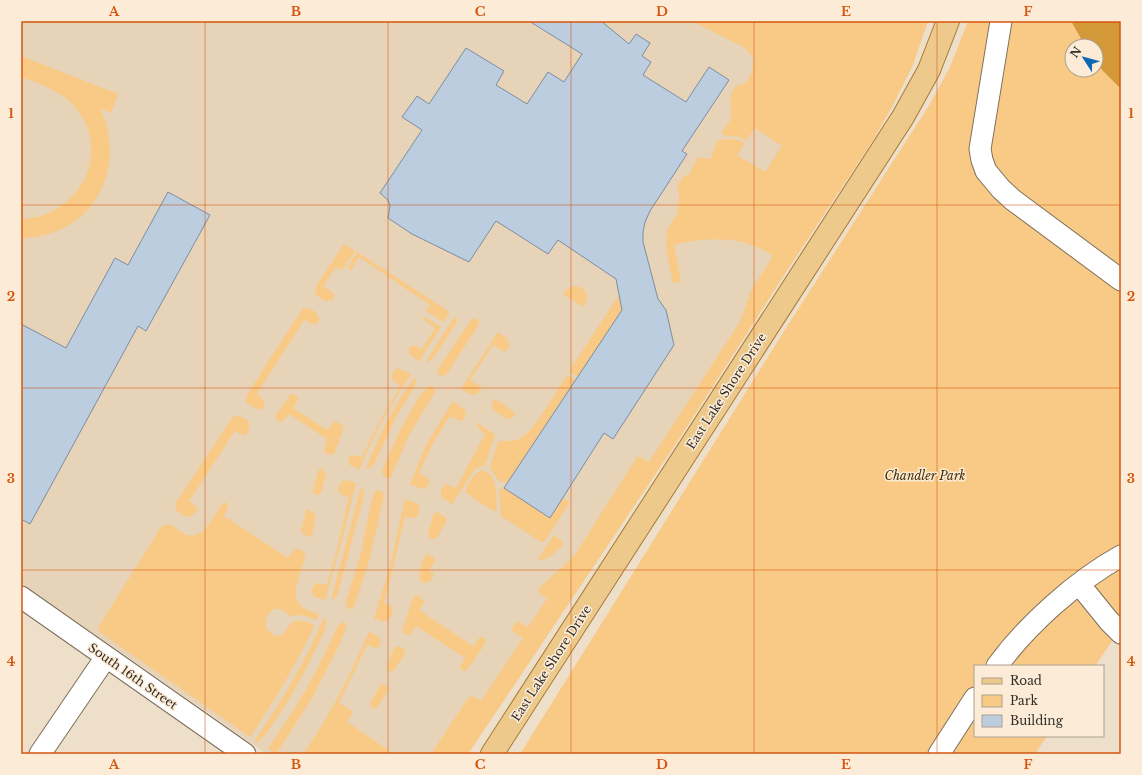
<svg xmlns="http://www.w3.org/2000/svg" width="1142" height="775" font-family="'Libre Baskerville',serif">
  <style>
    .built { fill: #e7d3b8 }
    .green { fill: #f8ca85 }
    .water { fill: #d39939 }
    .building { fill: #bccde0; stroke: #7d8d9f }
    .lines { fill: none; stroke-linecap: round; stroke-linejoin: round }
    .minor-casing { stroke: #7d6f5c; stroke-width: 23 }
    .major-casing { stroke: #a57b36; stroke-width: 24 }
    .minor { stroke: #fff; stroke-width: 21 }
    .major { stroke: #eec98c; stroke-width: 22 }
    .grid { fill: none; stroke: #d6550f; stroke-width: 1; stroke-opacity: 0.55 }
    .labels { text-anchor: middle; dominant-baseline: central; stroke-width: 3; stroke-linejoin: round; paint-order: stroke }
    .street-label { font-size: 12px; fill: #332e26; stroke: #fcecd7 }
    .park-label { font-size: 12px; font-style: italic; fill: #472f06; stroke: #fcecd7 }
    .neatline { fill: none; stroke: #d6550f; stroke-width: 1.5 }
    .grid-label { font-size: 13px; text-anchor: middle; font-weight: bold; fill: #d6550f }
  </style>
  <rect width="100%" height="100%" fill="#eedfca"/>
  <path class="built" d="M21,21h907l-15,44 -20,40 -20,35 -85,129 -111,173 -209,312h-201l-205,-143 -23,-1 -18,-13z"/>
  <path class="green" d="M692,21h236l-15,44 -20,40 -20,35 -85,129 -111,173 -209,312h-37l37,-56 4,-2 9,5 42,-63 -11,-7v-3l5,-7 11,6 19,-28 -8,-6v-5l31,-28 6,-7 61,-96h3l9,5 92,-142 10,-30 22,-34c-30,-21 -66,-19 -99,-11l7,37 -8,1 -7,-35 1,-18 10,-16 2,-14 -1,-11 1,-6 3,-5 8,-5 8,-16 10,2 3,-1 6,-17c9,-3 19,-3 28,2l-8,12 28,17 17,-26 -27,-18 -8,12 -8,-3 -16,-2 -1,-4c3,-4 8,-8 9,-14 2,-13 -5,-18 5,-31 3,-2 7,-1 9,-3 7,-5 10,-20 7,-27 -2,-4 -6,-7 -9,-9z
    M968,21h103l14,25h-13v24h24v-7l6,7 19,19v539l-26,38h-120v70h72l-12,18h-515l266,-426 144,-224 20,-37z
    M21,56l97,38 -7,19 -11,-5c29,63 -9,129 -79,130v-19c59,-2 93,-68 53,-113 -14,-16 -34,-22 -53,-29z
    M344,244l11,7 -13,19 -6,-3 -13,19 9,6 3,4 -3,4 -7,1 -9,-6 -1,-7z
    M357,252l91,59 1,3 -5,8 -18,-11 4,-6 -71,-48 -8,13 -4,-2z
    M573,286c14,1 17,10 10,21l-20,-13 3,-4z
    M619,295l3,15 -44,67 -9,-6z
    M303,308c8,-1 17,5 16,13l-4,4 -11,-5 -47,74 7,7 1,4 -4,4h-5l-10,-7v-6z
    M423,316l18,11 -22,34c-6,-4 -12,-6 -10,-13l5,-3 8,4 13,-21 -11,-8z
    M454,317l4,3 -24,37 -5,4 -4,2z
    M473,318l6,2 -1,6 -32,49 -5,1 -3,-2v-5l33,-49z
    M498,332l10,7 1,8 -4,5 -12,-7 -23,35 11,7v3l-4,4 -6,1 -10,-6z
    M398,368l13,6c-20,30 -38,61 -51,95l-9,-3 -3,-4 1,-5 4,-2 9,2 12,-25 26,-46 -8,-7 1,-7z
    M567,375l8,5 -67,103 -9,-2 -8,-11 -1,-4 8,-24c5,-3 14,1 21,-3 15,-7 38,-49 48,-64z
    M415,377l1,4 -2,6 -17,28 -22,47 -5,6 -4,1c12,-32 28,-64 49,-92z
    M430,386l3,1 2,5 -26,43 -17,40 -2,2 -4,1 -2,-2 -2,-4c6,-16 34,-80 48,-86z
    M293,394l4,2 1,4 -5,8 34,22 8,-9 8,5v3l-8,23 -3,3 -5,-1 -3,-3 3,-12 -38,-25 -7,8 -6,-2 -1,-4 15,-21z
    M495,399l21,14 -5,6h-4l-15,-10v-6z
    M453,401l12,9c2,4 0,10 -5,11l-10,-5 -18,29 -13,28 10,6c1,5 -2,9 -7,10l-12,-5 16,-39z
    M234,416c13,0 22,9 10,20l-9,-5 -46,70 8,6v4l-7,6 -5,-1 -8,-5 -2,-7 57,-86z
    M478,423l16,11 1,3 -10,28 -10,4 -23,35 -11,-7c0,-5 0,-11 5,-13l10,4 29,-54 -8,-7z
    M321,468l5,6 -5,19 -3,2 -4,-1 -1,-3 5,-20z
    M482,470c16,4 14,25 15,38l-2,3h-2l-27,-18c-1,-8 9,-20 16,-23z
    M347,480l9,3 -13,54 -18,63c-3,-1 -7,-2 -10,-3 -6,-4 -3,-12 2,-14l10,2 8,-28 14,-60 -9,-3 -2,-5 3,-7z
    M505,486v2l45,30 13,-20 7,4 -26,40h-3l-40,-26 -2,-26z
    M361,487l2,2 1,6 -26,98 -4,6 -3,1z
    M378,490l5,2 1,4 -15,65 -15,46 -1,2h-4l-4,-5 15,-47 11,-54 4,-12z
    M405,499l13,5 2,5 -3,9 -12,-1 -21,86 7,3 2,5c-5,13 -7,12 -19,7l15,-48z
    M224,502l4,2v3l-4,9 64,42 7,-9h4l6,4v5c-3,12 -16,37 -5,47 5,5 13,7 19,9l-2,6 -15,-5 -11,1c-5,-2 -7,-7 -13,-7 -9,-1 -14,11 -12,18 1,3 4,5 6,7 12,8 14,-8 21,-12 8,-3 15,0 22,3 -19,39 -40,76 -65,112l-152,-106 1,-5 62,-99 8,-3c6,2 10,7 16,10 17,8 29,-18 36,-29z
    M308,509l8,6 -4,20 -3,2 -7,-4 -1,-2 5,-20z
    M437,512l8,5 2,3 -10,18 -4,1 -4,-1 -1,-5 6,-20z
    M554,535l9,7v3c-7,6 -15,17 -25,14z
    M427,554l7,4 1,3 -6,9 5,4 -4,7 -4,2 -5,-1 -2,-6 5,-19z
    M417,595l7,6v2l-5,7 54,36 7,-9h3l2,2v5l-18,26 -4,1 -3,-3v-2l5,-8 -49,-32 -6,8 -3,1 -4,-2 -1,-2 11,-33z
    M324,617c3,6 2,9 0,15 -15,31 -30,62 -50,90 -5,7 -10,16 -18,21l-1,-3c27,-39 51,-79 69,-123z
    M342,622l4,2v5l-9,21 -26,50 -35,54 -8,-6c28,-39 51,-79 70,-123z
    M369,632c7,3 14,5 11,14l-5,2 -8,-3 -28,58 13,8v3l-5,8 47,32h-91c27,-38 47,-79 66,-122z
    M398,646l6,3 1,5 -11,16 -4,2 -3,-5 7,-19z
    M381,684h2l5,4 -1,4 -10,16 -2,1 -4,-2 -1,-4z"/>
  <path class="water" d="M1071,21h50v68l-19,-19 -6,-7v-17h-11z"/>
  <path class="building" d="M529,21h72l28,23 7,-10 14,9 -8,13 9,6 -8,13 43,27 23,-35 20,13 -47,71 5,3 -37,57 -5,11 -2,10v10l15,57 8,11 8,35 -61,94 -9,-6 -54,85 -46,-30 118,-178 -6,-31 -58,-39 -10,14 -52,-33 -27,41 -57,-28 -24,-16 2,-12 -2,-6 -8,-7 42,-63 -20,-13 15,-21 12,8 37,-56 38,23 -8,14 31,19 21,-32 16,10 18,-28z
    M168,192l42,23 -64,116 -8,-5 -108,198 -9,-5v-195l45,24 49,-90 13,7z"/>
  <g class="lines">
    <defs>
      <path id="minor" d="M1001,21l-21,128 2,11 4,11 15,18 12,11 108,80
        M1079,584l30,37 12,12
        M21,597l224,157
        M997,666c30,-41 79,-85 124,-110
        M40,754l66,-97
        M939,754l36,-56"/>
      <path id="major" d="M492,754l411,-637 26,-47 19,-49"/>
    </defs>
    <use href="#minor" class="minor-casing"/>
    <use href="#major" class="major-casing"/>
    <use href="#minor" class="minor"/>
    <use href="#major" class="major"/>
  </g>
  <path class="grid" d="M205,21v733M388,21v733M571,21v733M754,21v733M937,21v733M21,205h1100M21,388h1100M21,570h1100"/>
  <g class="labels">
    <g class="street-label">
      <text transform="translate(726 391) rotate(-57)">East Lake Shore Drive</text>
      <text transform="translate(551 663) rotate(-57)">East Lake Shore Drive</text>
      <text transform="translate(133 676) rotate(35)">South 16th Street</text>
    </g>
    <g class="park-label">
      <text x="925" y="475">Chandler Park</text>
    </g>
  </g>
  <rect width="1142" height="775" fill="none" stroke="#fcecd7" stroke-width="44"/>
  <rect x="974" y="665" width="130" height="72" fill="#fcecd7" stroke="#aca090"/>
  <rect x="982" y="678" width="20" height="6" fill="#eec98c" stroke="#aca090"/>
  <text x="1010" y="685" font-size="12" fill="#332e26">Road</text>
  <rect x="982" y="695" width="20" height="12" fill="#f8ca85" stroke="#aca090"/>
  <text x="1010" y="705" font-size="12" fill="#332e26">Park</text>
  <rect x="982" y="715" width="20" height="12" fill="#bccde0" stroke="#aca090"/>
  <text x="1010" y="725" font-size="12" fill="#332e26">Building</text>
  <g transform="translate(1084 58) rotate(306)"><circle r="19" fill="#fcecd7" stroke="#aca090"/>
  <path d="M0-3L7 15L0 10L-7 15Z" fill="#0c68b5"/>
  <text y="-6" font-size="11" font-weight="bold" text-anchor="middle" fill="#332e26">N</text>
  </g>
  <rect x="22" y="22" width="1098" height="731" class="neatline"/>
  <g class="grid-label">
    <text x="114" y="16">A</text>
    <text x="296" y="16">B</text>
    <text x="480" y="16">C</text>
    <text x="662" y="16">D</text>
    <text x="846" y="16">E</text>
    <text x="1028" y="16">F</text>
    <text x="11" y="118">1</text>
    <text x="1131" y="118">1</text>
    <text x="11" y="301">2</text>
    <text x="1131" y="301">2</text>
    <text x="11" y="483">3</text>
    <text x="1131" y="483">3</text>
    <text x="11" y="666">4</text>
    <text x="1131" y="666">4</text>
    <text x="114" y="769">A</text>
    <text x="296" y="769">B</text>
    <text x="480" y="769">C</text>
    <text x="662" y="769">D</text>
    <text x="846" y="769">E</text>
    <text x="1028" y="769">F</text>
  </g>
</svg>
